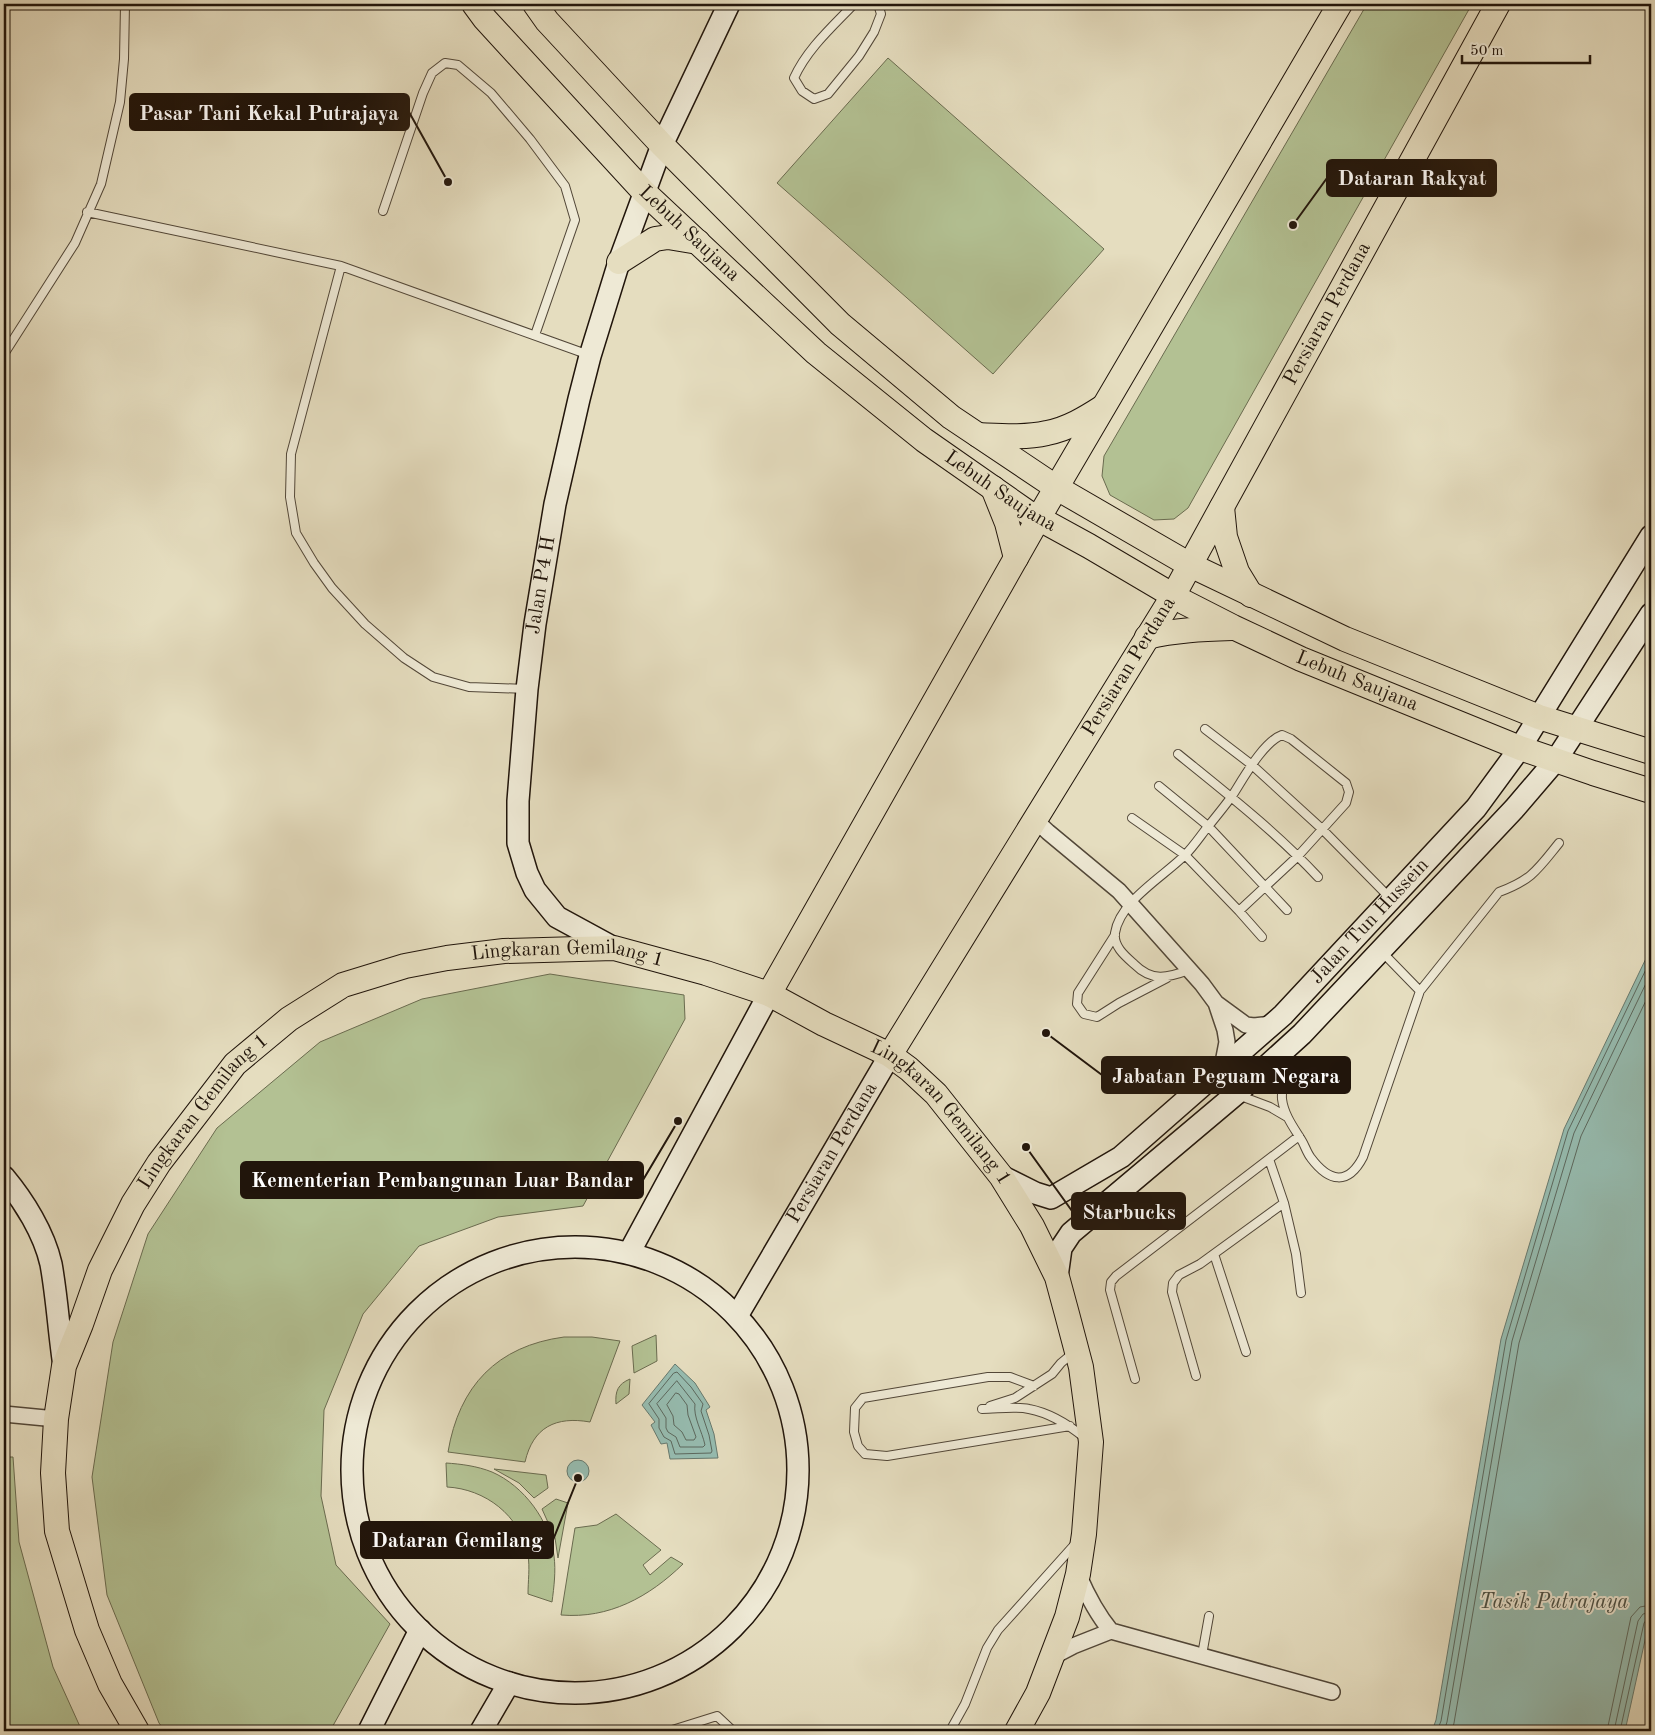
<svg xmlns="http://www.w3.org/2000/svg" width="1655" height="1735" font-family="'Old Standard TT',serif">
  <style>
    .green { fill: #b3c193; stroke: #6a6b4f }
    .water { fill: #96bcb0; stroke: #67796e }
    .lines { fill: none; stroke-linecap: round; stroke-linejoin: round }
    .shore { stroke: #5c685e; stroke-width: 1 }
    .lane-casing { stroke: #524738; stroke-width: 10 }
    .street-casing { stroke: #524738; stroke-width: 18 }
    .secondary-casing { stroke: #21150b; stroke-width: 24 }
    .primary-casing { stroke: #21150b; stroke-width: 26 }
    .lane { stroke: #eee9d5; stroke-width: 8 }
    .street { stroke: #eee9d5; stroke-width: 15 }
    .secondary { stroke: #eee9d5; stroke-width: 21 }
    .primary { stroke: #e5ddbf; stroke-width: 24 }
    .labels { text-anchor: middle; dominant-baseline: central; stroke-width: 4; stroke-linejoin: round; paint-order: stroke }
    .street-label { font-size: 20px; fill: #21150b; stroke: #eee9d5 }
    .water-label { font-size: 21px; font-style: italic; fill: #4a4f45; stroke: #eee9d5 }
    .leader { fill: none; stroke: #21150b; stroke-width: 2 }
    .callout-dot { fill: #21150b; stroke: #eee9d5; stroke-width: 2 }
    .callout { fill: #21150b; stroke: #21150b; stroke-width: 2 }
    .callout-label { font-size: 21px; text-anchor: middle; font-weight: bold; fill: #fff }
  </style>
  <rect width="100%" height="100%" fill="#e5ddbf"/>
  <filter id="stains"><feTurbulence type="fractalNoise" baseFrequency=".004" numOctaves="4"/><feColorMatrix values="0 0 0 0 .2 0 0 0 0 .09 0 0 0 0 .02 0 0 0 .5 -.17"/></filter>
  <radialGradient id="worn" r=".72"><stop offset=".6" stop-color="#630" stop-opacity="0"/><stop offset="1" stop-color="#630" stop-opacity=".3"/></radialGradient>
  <path class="green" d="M1367,4h105l-284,504 -14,11 -20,1 -44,-25 -8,-19 2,-20z
    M888,58l216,191 -111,125 -216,-191z
    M550,974l134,21 1,24 -102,187 -85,11 -79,29 -56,68 -39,96 -3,86 15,69 54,59 -60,107h-165l-6,-8 -52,-128 -15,-118 21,-135 35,-108 69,-106 103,-86 102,-43z
    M656,1335l1,26 -23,12 -2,-27z
    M564,1337h28l28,4 -30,81c-34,-6 -57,5 -65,40l-77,-10c11,-66 49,-106 116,-115z
    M630,1379l-1,15 -13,10c-1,-13 2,-20 14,-25z
    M4,1457h9l6,85 34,125 29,64h-78z
    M446,1463c15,1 31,3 46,9 32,14 58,49 62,84 2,15 0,31 -2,46l-24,-8c0,-13 2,-26 0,-39 -8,-40 -43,-66 -81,-68z
    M494,1469l52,6 2,13 -14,10 -15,-15z
    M556,1499l12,4 -10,55 -3,-20 -13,-29z
    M616,1514l45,36 -18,15 7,10 21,-18 12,7c-34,33 -74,55 -122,51l14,-87 22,-3z"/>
  <path class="water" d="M1651,948v665l-26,118h-193l4,-11 65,-381 63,-210z
    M675,1364l20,19 15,24 -4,3 8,24 4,24 -48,1 -3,-16 -6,1 -10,-19 4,-3 -13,-17z
    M567 1471a11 11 0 1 1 22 0a11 11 0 1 1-22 0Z"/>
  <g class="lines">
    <path class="shore" d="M674,1373l3,-1 14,15 12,17 -2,7 8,24 3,16 -1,2 -36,1 -4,-13 -7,-4 -5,-9v-9l-10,-15z
      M677,1381l18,23c-2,13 7,27 10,41l-2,2h-23l-4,-10 -8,-5 -2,-4v-10l-9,-14z
      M676,1393l3,1 8,11 1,10 8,22 -2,3h-8l-4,-8 -8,-7 -1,-9 -6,-11z
      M1437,1731l4,-10 65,-381 62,-209 83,-172
      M1444,1731l3,-9 65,-381 62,-208 77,-160
      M1452,1731l2,-8 65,-380 62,-207 70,-146
      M1607,1731l24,-114 9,-10 11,-2
      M1614,1731l24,-110 5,-7 8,-2
      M1620,1731l24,-108 3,-4h4"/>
    <defs>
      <path id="lane" d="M854,4c-22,23 -47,45 -60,74l8,13 12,8 14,-5 31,-38 15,-24 7,-18 -3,-10
        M383,211l40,-118 9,-20 13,-10 13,2 33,28 39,46 35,47 10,34 -40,115
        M87,212l254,54 248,89
        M341,266l-50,188 -1,43 6,36 18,30 18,25 33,36 39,34 29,19 36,10 58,2
        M4,354l71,-111 26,-59 19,-82 4,-43 1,-55
        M1205,729l47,36 70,64 68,69
        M1178,754c48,39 97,77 140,123
        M1159,786l49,40 79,84
        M1132,818l53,37 54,56 23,26
        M1115,935l-37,58 -1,11 7,10 13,3 22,-14 48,-25
        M1382,952l38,39
        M1189,970c-22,8 -37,12 -55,-6 -9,-8 -21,-18 -19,-31 5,-32 48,-56 70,-78 8,-8 14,-17 21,-26 9,-11 18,-22 26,-33 11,-17 31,-54 50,-61l9,4 55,44 3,9 -3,11 -48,53 -59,55
        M1288,1054c-2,14 -7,31 -6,45 2,16 12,29 20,42 3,5 5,12 9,17 18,24 37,28 52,-1l57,-166 79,-99c33,-12 39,-23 60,-49
        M1238,1095l32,12 17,10
        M1284,1203l12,51 5,39
        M1214,1254l32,98
        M1196,1376l-24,-84 1,-9 6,-8 21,-11 84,-61 -15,-44
        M1135,1379l-25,-89 1,-8 5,-6 183,-140
        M1034,1386l-24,-9h-22l-125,21 -8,10 -1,24 4,14 7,8 22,2 183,-30
        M990,1406l25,-8 37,-24 9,-11 12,-10
        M982,1409c15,0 33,-3 47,0 21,4 40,16 56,29
        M1202,1655l7,-39
        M669,1731l48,-15 16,15
        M950,1731l15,-27 22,-56 11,-18 78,-87"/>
      <path id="street" d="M1034,819l14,13 71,59 83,93 14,19 30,22 8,1 18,-2
        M1216,1003l9,27 2,12 -5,26
        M4,1414l52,5
        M1078,1574c9,21 18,39 33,57l221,61
        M1052,1657l21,-11 38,-15"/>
      <g id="secondary">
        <path id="s1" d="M614,948l-57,-31 -22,-27 -8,-17 -9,-30v-42l9,-112 8,-65 20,-120 24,-105 11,-43 29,-94 43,-117 67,-141"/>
        <path id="s2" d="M1001,1176l34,17 16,5 70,-41 162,-142 193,-207 44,-60 131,-212"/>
        <path d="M4,1177c20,24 40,56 47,87 6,33 8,69 13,102"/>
        <circle cx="575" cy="1470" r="223"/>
        <path d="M629,1253l140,-259"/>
        <path d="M1057,1277l4,-29 10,-15 165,-139 66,-60 212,-225 42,-49 95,-146"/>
        <path id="s3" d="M737,1316l153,-261"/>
        <path d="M369,1731l51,-101"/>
        <path d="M481,1731l28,-48"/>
      </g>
      <g id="primary">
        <path id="s4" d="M474,4l11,15 159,173 172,161 108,87 103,72 62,34 95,56 49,25 68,32 219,89 73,25 58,18"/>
        <path d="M535,4l12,17 115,124 178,179 111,93 106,71 133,77 155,74 194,78 112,35"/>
        <path d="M619,262l36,-23 13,-2 30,5"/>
        <path d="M978,435c23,1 47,3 69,-2 21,-4 39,-15 56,-26"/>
        <path d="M993,488l14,35 9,35"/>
        <path d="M1222,507l3,30 12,35 14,23"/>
        <path d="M1147,637c28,-7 56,-8 85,-9"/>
        <path d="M769,994l269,-475 302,-515"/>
        <path id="s5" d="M890,1055l283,-459 325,-592"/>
        <path id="s6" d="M137,1731l-27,-47 -23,-54 -30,-99 -4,-58 3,-54 8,-53 17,-42 19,-54 33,-66 26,-41 76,-99 54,-45 54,-34 62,-19 42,-8 57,-7 110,-3 92,25 63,21 55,30 66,31 19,14 27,25 65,82 31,50 25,51 10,37 14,53 10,75 -7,92 -6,40 -11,43 -29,76 -21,38"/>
      </g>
    </defs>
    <use href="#lane" class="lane-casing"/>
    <use href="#street" class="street-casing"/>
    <use href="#secondary" class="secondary-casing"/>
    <use href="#primary" class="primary-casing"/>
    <use href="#lane" class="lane"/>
    <use href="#street" class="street"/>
    <use href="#secondary" class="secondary"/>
    <use href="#primary" class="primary"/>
  </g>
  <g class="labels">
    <g class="street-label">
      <text stroke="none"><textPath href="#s4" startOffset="315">Lebuh Saujana</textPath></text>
      <text stroke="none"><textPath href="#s5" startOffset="861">Persiaran Perdana</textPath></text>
      <text stroke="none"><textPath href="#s4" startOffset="720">Lebuh Saujana</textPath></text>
      <text stroke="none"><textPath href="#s1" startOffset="409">Jalan P4 H</textPath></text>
      <text stroke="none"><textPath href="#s5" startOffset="456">Persiaran Perdana</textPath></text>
      <text stroke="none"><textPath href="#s4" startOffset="1125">Lebuh Saujana</textPath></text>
      <text stroke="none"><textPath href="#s2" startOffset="479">Jalan Tun Hussein</textPath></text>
      <text stroke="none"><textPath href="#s6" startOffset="1095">Lingkaran Gemilang 1</textPath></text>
      <text stroke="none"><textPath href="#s6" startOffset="675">Lingkaran Gemilang 1</textPath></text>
      <text stroke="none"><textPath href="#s6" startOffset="1515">Lingkaran Gemilang 1</textPath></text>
      <text stroke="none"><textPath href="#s3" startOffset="189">Persiaran Perdana</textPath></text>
    </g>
    <g class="water-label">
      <text x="1554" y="1602">Tasik Putrajaya</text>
    </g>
  </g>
  <path class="leader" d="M448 182L409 112M1293 225L1327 178M1046 1033L1102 1075M678 1121L643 1180M1026 1147L1072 1211M578 1478L553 1540"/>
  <g class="callout-dot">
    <circle cx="448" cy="182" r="5"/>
    <circle cx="1293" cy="225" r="5"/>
    <circle cx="1046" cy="1033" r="5"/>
    <circle cx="678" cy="1121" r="5"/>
    <circle cx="1026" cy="1147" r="5"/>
    <circle cx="578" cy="1478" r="5"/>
  </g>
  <g class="callout">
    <rect x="130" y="94" width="279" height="36" rx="5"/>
    <rect x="1327" y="160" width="169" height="36" rx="5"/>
    <rect x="1102" y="1057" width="248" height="36" rx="5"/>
    <rect x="241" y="1162" width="402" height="36" rx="5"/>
    <rect x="1072" y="1193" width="113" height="36" rx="5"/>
    <rect x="361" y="1522" width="192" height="36" rx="5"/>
  </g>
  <g class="callout-label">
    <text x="269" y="120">Pasar Tani Kekal Putrajaya</text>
    <text x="1412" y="185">Dataran Rakyat</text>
    <text x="1226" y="1083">Jabatan Peguam Negara</text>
    <text x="442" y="1187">Kementerian Pembangunan Luar Bandar</text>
    <text x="1129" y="1219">Starbucks</text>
    <text x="457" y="1547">Dataran Gemilang</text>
  </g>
  <rect width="1655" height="1735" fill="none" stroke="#e5ddbf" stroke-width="20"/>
  <rect x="5" y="5" width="1645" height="1725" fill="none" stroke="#21150b" stroke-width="2.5"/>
  <rect x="10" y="10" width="1635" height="1715" fill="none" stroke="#21150b"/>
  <path d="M1462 55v8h128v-8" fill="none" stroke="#21150b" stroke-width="2.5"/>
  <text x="1470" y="55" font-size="15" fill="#21150b" stroke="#eee9d5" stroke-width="4" paint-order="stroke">50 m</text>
  <rect width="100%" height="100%" filter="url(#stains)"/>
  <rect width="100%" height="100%" fill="url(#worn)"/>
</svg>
